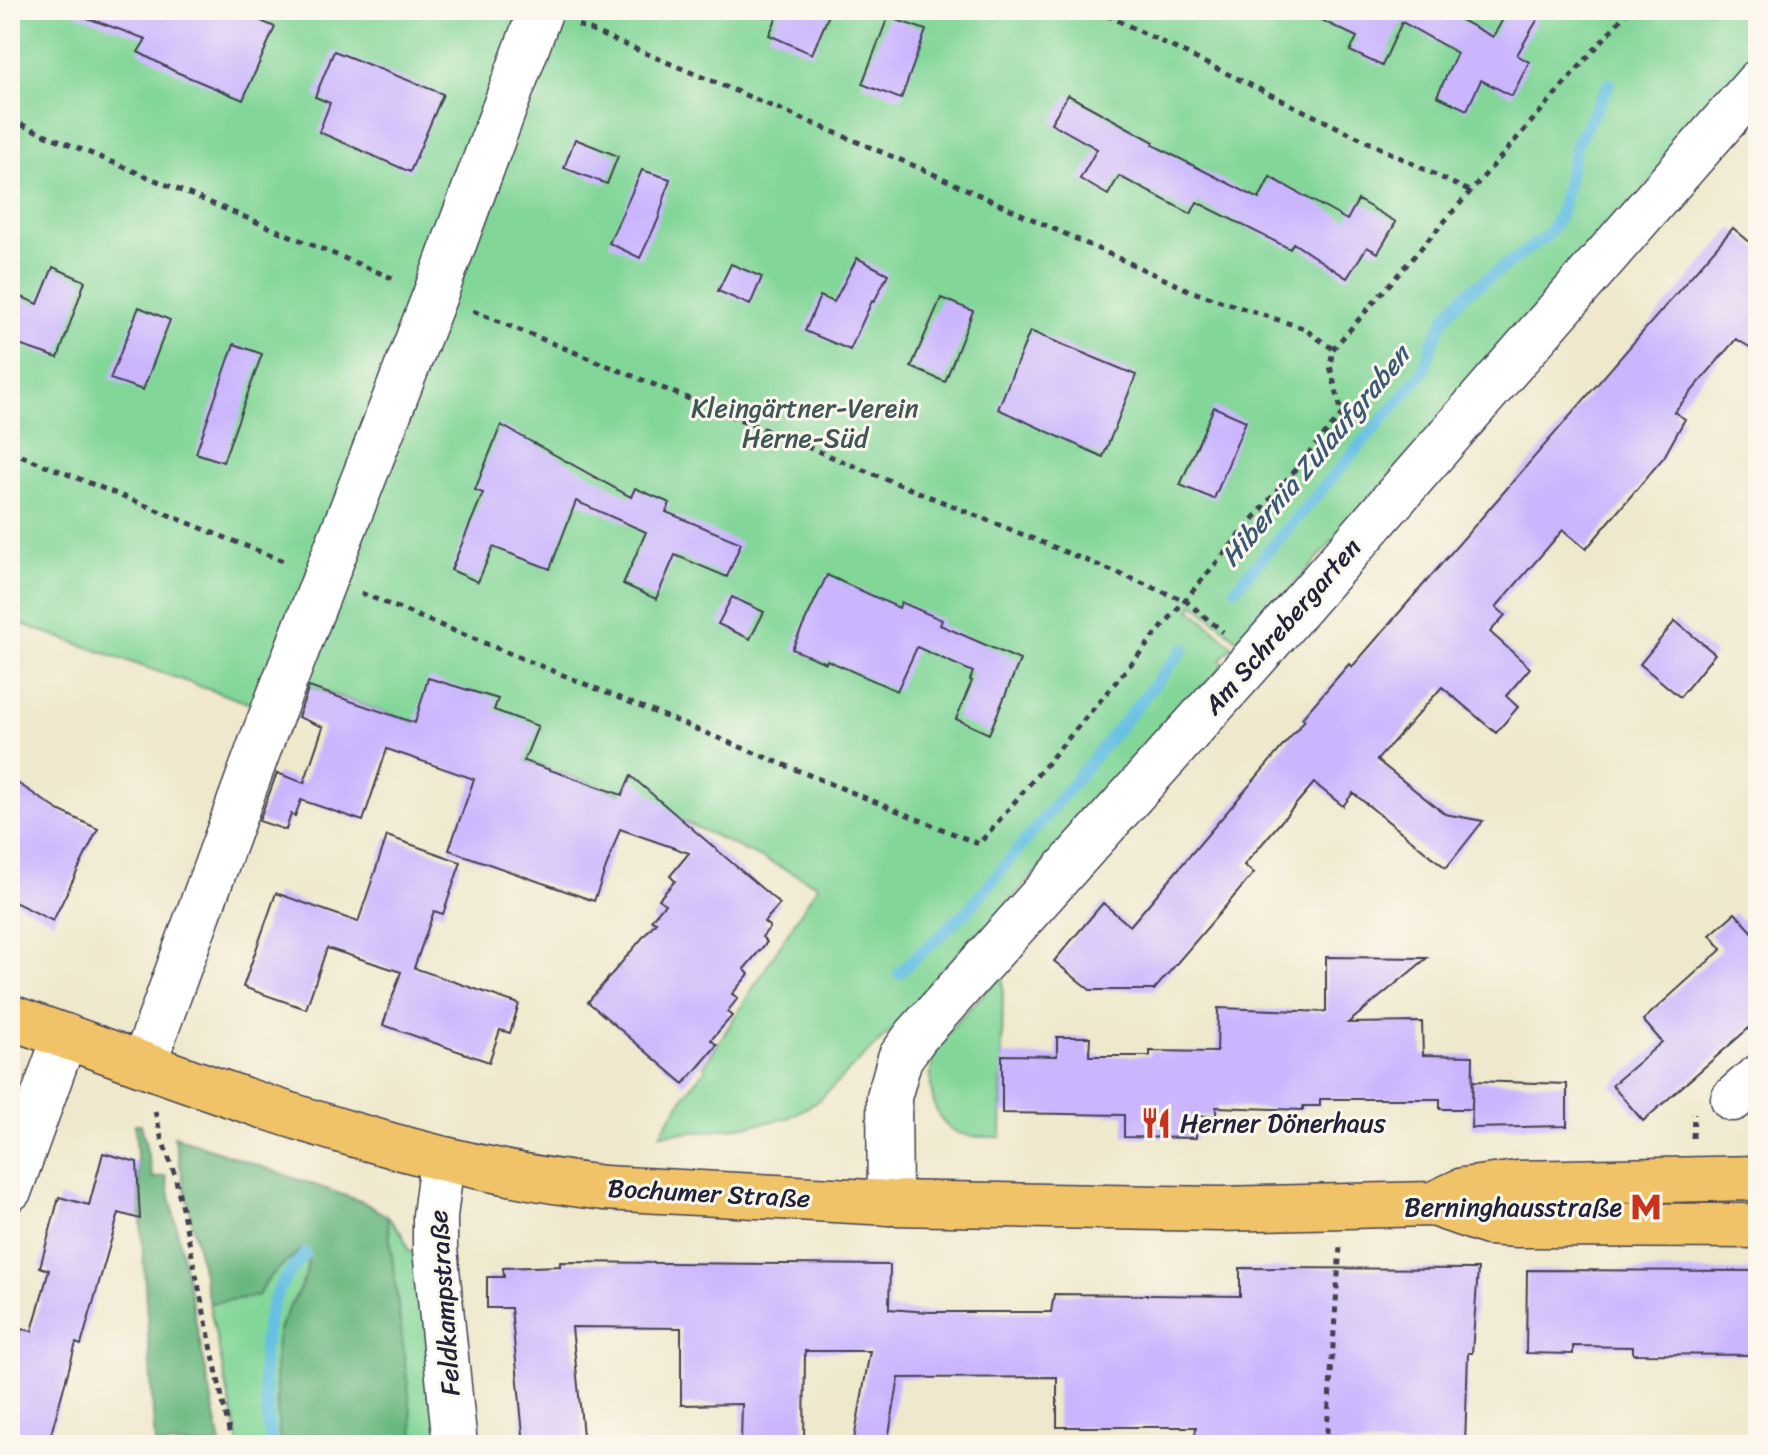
<svg xmlns="http://www.w3.org/2000/svg" width="1768" height="1455" font-family="Sriracha,sans-serif">
  <style>
    .green { fill: #82d698; stroke: #527c6a; stroke-width: 2 }
    .forest { fill: #69b780; stroke: #466c5e; stroke-width: 2 }
    .lines { fill: none; stroke-linecap: round; stroke-linejoin: round }
    .stream { stroke: #65c0e3; stroke-width: 12 }
    .building { fill: #cab5fe }
    .minor-casing { stroke: #414051; stroke-width: 47 }
    .major-casing { stroke: #414051; stroke-width: 47 }
    .path { stroke: #414051; stroke-width: 5; stroke-dasharray: 6 6; stroke-linecap: butt }
    .minor { stroke: #fff; stroke-width: 44 }
    .major { stroke: #f1c369; stroke-width: 44 }
    .labels { text-anchor: middle; dominant-baseline: central; stroke-width: 6; stroke-linejoin: round; paint-order: stroke }
    .park-label { font-size: 26px; fill: #3f5857; stroke: #fbf7ec }
    .street-label { font-size: 26px; fill: #22223b; stroke: #fbf7ec }
    .poi-label { font-size: 26px; fill: #22223b; stroke: #fbf7ec; text-anchor: start }
    .water-label { font-size: 28px; font-style: italic; fill: #395976; stroke: #fbf7ec }
  </style>
  <rect width="100%" height="100%" fill="#fbf7ec"/>
  <filter id="ink" filterUnits="userSpaceOnUse"><feTurbulence type="fractalNoise" baseFrequency=".0125" numOctaves="2"/><feDisplacementMap in="SourceGraphic" scale="16" xChannelSelector="R" yChannelSelector="G"/><feConvolveMatrix kernelMatrix="1 2 1 2 8 2 1 2 1" color-interpolation-filters="sRGB"/></filter>
  <filter id="wash" filterUnits="userSpaceOnUse"><feTurbulence type="fractalNoise" baseFrequency=".006" numOctaves="4" result="noise"/><feDisplacementMap in="SourceGraphic" scale="32" xChannelSelector="R" yChannelSelector="G"/><feGaussianBlur stdDeviation="1.8" result="paint"/><feColorMatrix in="noise" values="0 0 0 0 0 0 0 0 0 0 0 0 0 0 0 0 0 1.4 0 .05"/><feComposite in="paint" operator="in"/></filter>
  <g filter="url(#wash)">
    <rect width="100%" height="100%" fill="#efe8cc"/>
    <path class="green" d="M10,10h1748v51l-504,569 -4,-4 -12,14 -43,-36 -4,5 42,37 -13,14 4,4 -312,346 -94,91 -30,17 -25,5 -50,8 -53,3 29,-45 17,-20 -2,-3 114,-181 -179,-85 -334,-115 -46,22 -249,-87z
      M1003,973l-2,164c-15,0 -35,1 -49,-7 -22,-14 -27,-59 -15,-81 15,-26 46,-53 66,-76z
      M387,1216l15,17 7,19 14,-1 18,194h-26z
      M301,1250l7,10 -2,16 -26,50 -5,44 5,75h-41l-30,-142 49,-7c8,-21 27,-31 43,-46z"/>
    <path class="forest" d="M135,1124h6l12,54 13,-2 55,269h-66z
      M174,1136l189,66 24,14 28,229h-135c-2,-33 -9,-83 -1,-114 6,-26 33,-47 28,-76l-7,-5c-15,15 -34,25 -42,46l-49,7z"/>
    <g class="lines">
      <path class="stream" d="M1236,588l187,-215 9,-29 14,-28 18,-21 83,-59 13,-21 16,-70 33,-61
        M899,973l69,-63 216,-261
        M272,1445c-8,-50 -18,-115 10,-161 6,-11 15,-21 23,-30"/>
    </g>
    <g id="blocks">
      <path class="building" d="M77,10h158l40,17 -32,73 -69,-29 -36,-19 8,-13 -70,-25z
        M780,10h51l-19,44 -43,-19z
        M1300,10h142l51,27 15,-27h35l-26,45 12,7 -17,34 -31,-16 -14,30 -30,-14 20,-43 -55,-31 -20,44 -32,-15 7,-14z
        M888,17l38,13 -25,69 -39,-15z
        M334,51l109,43 -33,78 -91,-40 11,-29 -15,-6z
        M1068,95l86,47 -1,3 106,54 11,-22 77,43 11,-20 38,22 -18,31 -11,-6 -20,31 -54,-35 -3,6 -93,-47 -6,12 -72,-38 -11,19 -28,-16 17,-30 -46,-26z
        M575,139l43,17 -11,28 -43,-16z
        M642,170l28,9 -12,41 -18,38 -31,-15z
        M1733,228l25,21v103l-22,-13 -62,73 11,7 -21,38 -78,92 -23,-19 -67,77 9,8 -15,17 40,36 -24,28 12,11 -22,26 -54,-46 -65,73 68,54 38,7 -37,47 -93,-75 -10,13 -29,-23 -70,82 10,8 -100,117h-64l-36,-29 49,-58 27,23 175,-206 -3,-2 47,-54 3,3z
        M857,258l31,16 -14,28 -2,-1 -22,49 -45,-19 15,-35 14,6z
        M731,264l31,13 -12,28 -32,-14z
        M53,267l32,14 -27,77 -48,-16v-50l28,12z
        M941,298l32,13 -28,71 -34,-15z
        M139,307l31,13 -27,70 -33,-11z
        M1030,331l106,44 -33,82 -105,-48z
        M234,344l28,10 -39,108 -27,-9z
        M1214,407l32,14 -32,78 -34,-14z
        M501,425l130,72 4,-9 35,15 -4,9 75,31 -14,34 -52,-22 -19,44 -33,-15 23,-52 -70,-31 -26,68 -57,-22 -15,35 -27,-12 32,-77 -8,-3z
        M827,575l72,33 2,-6 41,18 -2,5 80,35 -31,74 -33,-15 16,-38 -2,-1 3,-8 -56,-25 -20,44 -70,-31 -1,3 -34,-14z
        M732,597l32,15 -14,27 -32,-15z
        M1675,621l40,33 -35,43 -40,-33z
        M428,678l70,21 -4,11 44,16 -14,35 98,34 9,-19 149,128 -16,18 6,5 -8,10 5,5 -23,27 5,5 -17,20 6,4 -11,14 5,4 -21,24 6,5 -33,39 -96,-82 68,-80 -5,-2 14,-16 -6,-5 16,-18 -5,-5 19,-23 -69,-24 -26,72 -145,-51 25,-71 -87,-30 -24,72 -62,-21 -6,16 -4,-2 -5,16 -27,-9 18,-48 27,10 19,-56 -25,-10 11,-30 106,36z
        M10,778l48,32 40,19 -45,92 -43,-21z
        M387,836l74,26 -18,52 -9,-3 -20,57 105,36 -9,29 -10,-3 -11,32 -106,-37 18,-53 -74,-24 -21,61 -63,-22 33,-94 82,29z
        M1735,913l23,25v82l-115,101 -31,-36 50,-43 -19,-22 79,-71 -12,-14z
        M1326,957l101,1 -79,65 74,-1 1,33 50,1 -1,53h-32v-10h-120v7h-17v4l-87,-3v9h-20v22l-72,-1v-22l-122,-2v-58l55,1v-19h33l-1,19h61v-5l67,1 1,-44 108,4z
        M1473,1081l94,3v42l-96,2z
        M103,1153l34,9 3,57 -21,-6 -38,132 -5,-2 -28,102h-38v-72l12,-44 10,2 17,-61 -9,-3 19,-70 30,8z
        M560,1262l330,3 -1,44 40,3h122l3,-18 186,2v-28l238,1 -6,84h-4l-3,92h-190l-80,-9 1,-9h-139v-50l-158,1 -12,67h-34l17,-94h-65l-1,94h-63l1,-41 -61,1v-77l-109,-1 12,118h-60l-13,-137h-24v-31h17l-1,-9 57,-2z
        M1527,1270l231,1v84l-125,-1v-7l-60,-1v8l-47,-1z"/>
    </g>
  </g>
  <g filter="url(#ink)">
    <use href="#blocks" fill-opacity="0" stroke="#414051" stroke-width="2"/>
    <g class="lines">
      <defs>
        <path id="minor" d="M144,1063l121,-331 170,-437 105,-283
          M1733,1099l25,-22
          M442,1160l-7,56v33l20,196
          M10,1189l55,-153
          M890,1203l-1,-106 11,-39 16,-22 338,-377 504,-577"/>
        <path id="major" d="M10,1017c196,68 387,147 594,171l286,15 329,6 214,-5 55,19 30,2 240,1
          M1433,1204l30,-14 54,-7 241,-5"/>
      </defs>
      <use href="#minor" class="minor-casing"/>
      <use href="#major" class="major-casing"/>
      <path class="path" d="M1096,10l375,182
        M578,25l344,144 271,123 110,36 30,21
        M10,29l8,-19
        M10,120l387,160
        M473,311l713,290 37,31
        M10,451l278,112
        M361,593l618,251 363,-430 -12,-48 3,-17 296,-339
        M155,1111l6,26 14,38 57,270
        M1693,1138l1,-25
        M1326,1445l14,-199"/>
      <use href="#minor" class="minor"/>
      <use href="#major" class="major"/>
    </g>
  </g>
  <defs>
    <symbol id="restaurant-bare" viewBox="-9 -9 18 18"><path d="M-5-6h1v4h1v-4h1v4h1v-4h1v5L-1.5 .5V6h-2V.5L-5-1ZM5-6V6H3V1.5H1.5Q1.5-4 5-6Z" fill="#c8321e" stroke="#fbf7ec" stroke-width="2.5" paint-order="stroke"/></symbol>
    <symbol id="metro-bare" viewBox="-9 -9 18 18"><path d="M-5.5 5V-5H-3L0 0L3-5H5.5V5H3V-.5L0 4L-3-.5V5Z" fill="#c8321e" stroke="#fbf7ec" stroke-width="2.5" paint-order="stroke"/></symbol>
  </defs>
  <g fill-rule="evenodd">
    <use href="#restaurant-bare" x="1134" y="1101" width="44" height="44"/>
    <use href="#metro-bare" x="1624" y="1185" width="44" height="44"/>
  </g>
  <g class="labels">
    <g class="park-label">
      <text x="805" y="408">Kleingärtner-Verein<tspan x="805" dy="30">Herne-Süd</tspan></text>
    </g>
    <g class="street-label">
      <text transform="translate(1282 626) rotate(-49)">Am Schrebergarten</text>
      <text transform="translate(709 1193) rotate(3)">Bochumer Straße</text>
      <text transform="translate(444 1303) rotate(-94)">Feldkampstraße</text>
    </g>
    <g class="poi-label">
      <text x="1180" y="1123">Herner Dönerhaus</text>
      <text x="1622" y="1207" text-anchor="end">Berninghausstraße</text>
    </g>
    <g class="water-label">
      <text transform="translate(1315 456) rotate(-50)">Hibernia Zulaufgraben</text>
    </g>
  </g>
  <rect width="1768" height="1455" fill="none" stroke="#fbf7ec" stroke-width="40"/>
</svg>
